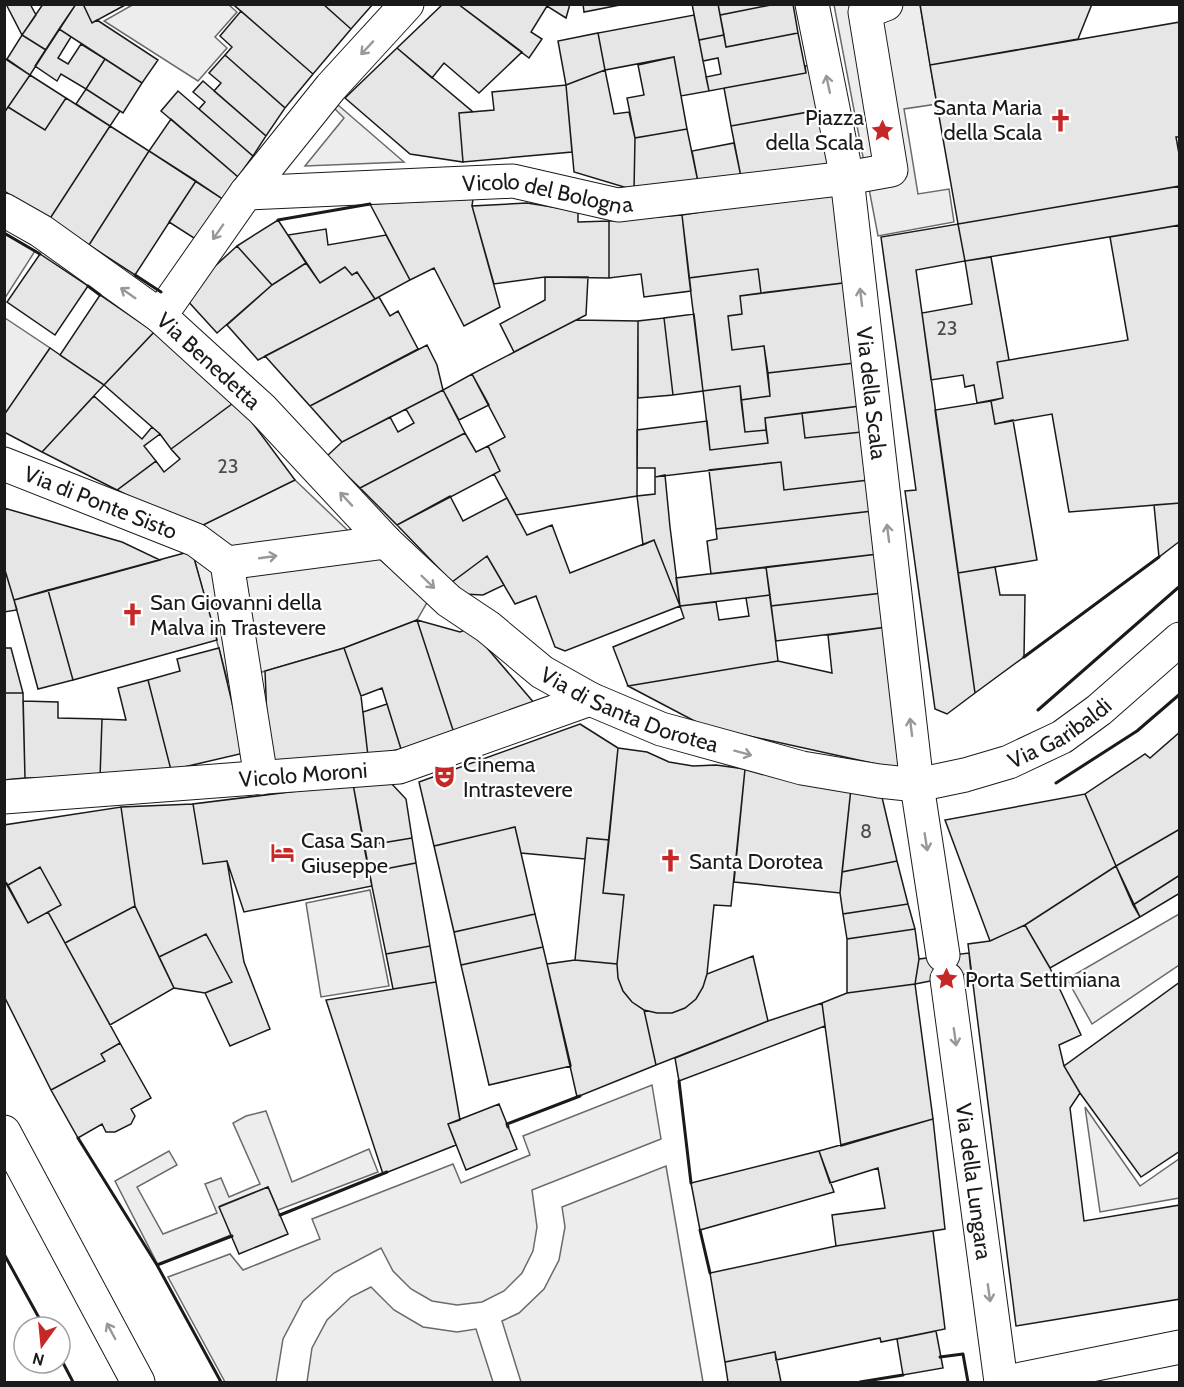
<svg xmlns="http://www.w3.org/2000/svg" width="1184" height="1387" font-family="Cabin,sans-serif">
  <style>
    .built { fill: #ededed; stroke: #6a6a6a; stroke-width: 1.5 }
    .building { fill: #e6e6e6; stroke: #1a1a1a; stroke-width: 1.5 }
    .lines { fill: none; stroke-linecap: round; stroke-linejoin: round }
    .minor-casing { stroke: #1a1a1a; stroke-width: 35 }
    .major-casing { stroke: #1a1a1a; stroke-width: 35 }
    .minor { stroke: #fff; stroke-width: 33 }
    .major { stroke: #fff; stroke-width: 33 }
    .wall { stroke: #1a1a1a; stroke-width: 3 }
    .oneway { stroke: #989898 }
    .labels { text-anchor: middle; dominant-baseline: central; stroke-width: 4.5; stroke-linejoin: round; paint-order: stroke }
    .number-label { font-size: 20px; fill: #4d4d4d }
    .poi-label { font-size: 22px; fill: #1a1a1a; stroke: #fff; text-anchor: start }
    .street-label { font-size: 22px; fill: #1a1a1a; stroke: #fff }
  </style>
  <rect width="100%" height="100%" fill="#fff"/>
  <path class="built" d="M134,4l98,1 -2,1 7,6 -22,25 12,11 -29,33 -94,-60z
    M834,5h86l17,99 -33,5 7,42 7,43 31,-5 5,33 -76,14z
    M338,105l66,57 -99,4 39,-48 -9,-9z
    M5,233l30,18 -30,47z
    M5,318l45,30 -45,67z
    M295,480l68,65 65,56 -11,19 -73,28 -116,34 -36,-131 3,-22z
    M370,890l19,96 -68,11 -15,-94z
    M1179,914v51l-87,59 -25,-45z
    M652,1085l9,54 -129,51 5,37 -4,24 -11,22 -18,18 -22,11 -25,3 -25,-4 -21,-12 -18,-18 -12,-23 -47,25 -31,28 -20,38 -7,43h-51l-57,-105 62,-23 13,16 77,-31 -8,-20 141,-55 8,19 69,-28 -7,-19z
    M1085,1107l55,79 39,-27v39l-79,14z
    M266,1111l26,71 77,-33 9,23 -100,38 -10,-23 -48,19 11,29 -73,30 -43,-84 54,-30 8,14 -40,22 26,47 54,-21 -12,-29 16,-6 8,19 31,-13 -27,-61 13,-7z
    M666,1166l37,216h-182l-19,-61 17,-8 25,-24 15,-29 6,-33 -3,-20z
    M371,1287l23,23 29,17 34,5 19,-3 17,53h-186l5,-34 15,-28 24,-23z"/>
  <path class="building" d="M6,4h24l6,11 -14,20z
    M43,4h33l-30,46 -24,-15z
    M76,4h7l9,19 5,-3 61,40 -16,23 -83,-54z
    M83,4h44l-35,19z
    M236,4h87l28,25 -38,45 -78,-68z
    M323,4h50l-22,25z
    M443,4h15l64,48 -43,41 -35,-30 -12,15 -35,-30z
    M458,4h112l-4,14 -19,-12 -16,26 11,7 -13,19z
    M583,4h42l-41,8z
    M692,4h26l6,31 -25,5z
    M718,4h58l-56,11z
    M776,4h17l5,29 -72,14 -6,-32z
    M920,4h172l-14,35 -148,26z
    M241,11l72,63 -28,34 -60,-53 7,-8 -12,-11z
    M694,15l15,76 -28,5 -7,-39 -69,13 -7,-37z
    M1180,22v115h-4l4,22v27l-222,38 -28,-159z
    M59,29l12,8 -13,21 10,6 13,-20 24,15 -19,30 -25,-15 -4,7 -22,-15z
    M598,33l7,37 -39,15 -8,-44z
    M798,33l8,40 -97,18 -3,-14 15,-3 -3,-16 -15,3 -4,-21 25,-5 2,12z
    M22,35l24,15 -16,25 -23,-16z
    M397,48l76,64 -14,1 4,49 -53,-8 -65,-56z
    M225,55l60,53 -19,28 -52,-45 7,-8 -12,-10z
    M674,57l13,72 -52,9 -8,-40 17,-3 -6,-30z
    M4,58l26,17 -26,38z
    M105,59l37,24 -19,30 -37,-24z
    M821,63l9,45 -99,18 -7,-38 82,-15 -1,-7z
    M605,70l9,44 15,-2 6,26 -1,52 -60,-18 -8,-87z
    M30,75l36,23 -21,32 -37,-23z
    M203,81l63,55 -13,20 -54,-47 6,-7 -12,-10z
    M566,85l6,67 -109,10 -4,-49 35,-3 -2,-18z
    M86,89l34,22 -10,15 -34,-22z
    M178,91l75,65 -15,21 -77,-66z
    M66,98l44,28 -61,94 -45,-29v-78l4,-6 37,23z
    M830,108l10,57 -99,12 -10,-51z
    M171,119l67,58 -14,23 -75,-49z
    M110,126l39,25 -60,94 -40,-25z
    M687,129l11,53 -64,8 1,-52z
    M734,143l7,34 -43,5 -6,-31z
    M149,151l47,30 -61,94 -46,-30z
    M196,181l28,19 -27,40 -28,-18z
    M1180,186v39l-215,36 -7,-37z
    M835,191l16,91 -90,11 -3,-24 -69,9 -7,-63z
    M473,199l-1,7 28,101 -36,19 -30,-58 -24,12 -40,-76z
    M527,203l51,8v11l31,-1v57l-64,-1 -51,7 -22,-78z
    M682,215l9,76 -47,6 -3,-23 -32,4v-57z
    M278,220l28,43 -34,22 -35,-39z
    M958,224l7,37 -49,9 59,423 -28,21 -12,-5 -30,-218 11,-1 -35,-253z
    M1180,225v278l-111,9 -17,-98 -57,10 -4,-23 12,-3 -6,-36 131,-22 -18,-103z
    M326,229l2,16 58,-10 24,45 -35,19 -18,-27 -5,3 -7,-8 -25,16 -32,-48z
    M237,246l35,39 -55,48 -31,-34 5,-11z
    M40,254l48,32 -33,49 -48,-33z
    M991,257l18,103 -12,2 6,36 -26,5 -3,-18 -9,2 -2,-12 -32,5 -9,-67 50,-9 -7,-43z
    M306,263l14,20 25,-16 7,8 5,-3 18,27 -117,61 -31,-35 45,-40z
    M758,269l3,24 -21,3 2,18 -14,2 4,34 32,-4 6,50 -29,4 -1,-14 -37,5 -14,-113z
    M545,277h43l-2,38 -72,37 -14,-28 45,-24z
    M851,282l12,80 -95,11 -4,-27 -32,4 -4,-34 14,-2 -2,-18z
    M100,295l54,37 -50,53 -44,-30z
    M379,297l11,19 8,-5 20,38 -108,57 -45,-50z
    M694,314l9,77 -30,4 -9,-77z
    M664,318l9,77 -35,3v-77z
    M576,320l62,1 -1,175 -121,19 -22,-41 6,-3 -12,-25 17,-9 -33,-63z
    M154,332l82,69 -65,48 -11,-15 -56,-49z
    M427,345l10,20 6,25 -101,52 -32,-36z
    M50,348l54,37 -62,67 -38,-20v-17z
    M863,362l5,43 -103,13 1,12 -21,2 -4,-32 29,-4 -2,-23z
    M472,374l17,31 -30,15 -16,-30z
    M740,386l5,46 21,-2 2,13 -58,7 -7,-59z
    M443,390l22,43 -105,55 -33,-32 15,-14 48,-25 8,15 16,-9 -8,-14z
    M94,396l48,43 10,-12 8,7 -16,12 12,15 -39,29 -75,-38z
    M236,401l59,79 -100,49 -78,-39 39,-29 8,11 16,-13 -9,-10z
    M991,401l4,23 18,-4 24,140 -79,13 -23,-163z
    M868,405l3,26 -66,7 -3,-25z
    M802,413l3,25 66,-7 6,48 -93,11 -3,-28 -126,15v-9h-18v-38l70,-9 3,29 58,-7 -3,-25z
    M465,433l11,19 12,-6 12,25 -103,54 -37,-37z
    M781,462l3,28 93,-11 4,31 -165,19 -7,-59z
    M665,475l5,52 10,79 -26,-66 -11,5 -6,-49 18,-2v-17z
    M450,496l13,25 44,-23 20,37 25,-10 18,48 84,-33 26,66 -115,45 -10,-4 -19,-51 -21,8 -28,-48 -35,26 -55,-57z
    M1180,503v38l-21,16 -5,-52z
    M4,508l118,34 38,18 -146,40 -10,-33z
    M881,510l5,43 -175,21 -4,-33 10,-2 -1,-10z
    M192,551l25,89 -144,40 -25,-90z
    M886,553l5,39 -120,14 -5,-39z
    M487,556l17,29 -21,10 -20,-1 -11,-12z
    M4,567l10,33 3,10 -13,2z
    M766,567l4,28 -90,11 -4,-28z
    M995,567l5,28h25l-1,62 -49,36 -17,-120z
    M48,590l25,90 -35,9 -24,-89z
    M891,592l4,34 -119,15 -5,-35z
    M770,595l8,66 -150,25 -15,-39 71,-29 -4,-12 36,-4 3,18 30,-4 -3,-18z
    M417,620l43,12 10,-4 65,76 -81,29z
    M417,620l37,113 -53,16 -19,-61 -21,8 -17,-48z
    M895,626l4,143 -195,-43 -76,-40 150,-25 54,12 -4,-38z
    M4,648h7l12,45h-19z
    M219,648l25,105 -73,17 -23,-90 32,-9 -3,-12z
    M344,648l17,48 7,60 -99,12 -4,-97z
    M148,680l23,90 -71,8 2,-59 24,1 -8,-32z
    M4,693h19l2,85 -21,2z
    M23,701l35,1v16l44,1 -2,59h-75z
    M387,704l14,45 -33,7 -5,-44z
    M580,724l38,24 -9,92 -22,-2 -2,21 -64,-6 -6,-26 -81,19 -15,-64z
    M1180,732v97l-64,37 -31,-72 60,-40 5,4z
    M618,748l29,4 22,10 24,4 23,-1 29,4 -14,137 -17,-1 -7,69 -4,13 -7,12 -11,9 -13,5h-15l-13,-3 -12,-8 -9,-11 -5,-13 -1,-14 7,-69 -21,-2z
    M745,769l106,19 -11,105 -106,-11z
    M390,782l16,17 6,39 -48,8 -11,-62z
    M353,784l19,102 -128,26 -17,-51 -24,3 -10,-60z
    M851,788l30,5 16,68 -55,11z
    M1085,794l31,72 -91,59 -35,16 -45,-121z
    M193,804l10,60 24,-3 17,101 26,67 -40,17 -25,-53 27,-11 -26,-48 -47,23 -24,-51 -14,-99z
    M121,807l14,99 -70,37 -17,-31 13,-7 -21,-38 -32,18 -4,-5v-55z
    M515,827l20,87 -81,18 -20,-86z
    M1180,829v46l-47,30 -17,-39z
    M412,838l4,25 -47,9 -5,-26z
    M587,838l22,2 -6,53 21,2 -7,69 -42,-4z
    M897,861l11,43 -65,10 -3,-21 2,-21z
    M416,863l14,83 -44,8 -17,-82z
    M1116,866l24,51 -90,51 -25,-43z
    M40,867l21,38 -33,18 -20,-38z
    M1180,875v18l-40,24 -7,-12z
    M4,880l24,43 20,-11 72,131 -19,11 4,7 -54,29 -47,-94z
    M908,904l7,25 -68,10 -4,-25z
    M135,906l39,82 -64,37 -45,-82z
    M535,914l8,33 -82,18 -7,-33z
    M1025,925l25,43 31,67 -22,10 5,21 16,27 -10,15 14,113 96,-16v94l-164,27 -48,-382 22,-3z
    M915,929l4,30 -4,25 -68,9v-54z
    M206,934l26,48 -27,11 -31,-5 -15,-31z
    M430,946l6,36 -43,7 -7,-35z
    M543,947l28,119 -82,19 -28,-120z
    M969,953l2,20 -56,11 4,-25z
    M753,956l15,65 -112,44 -12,-55 13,3h15l13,-5 11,-9 7,-12 4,-13z
    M575,960l42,4 1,14 5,13 9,11 12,8 12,55 -79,32 -30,-133z
    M436,982l24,138 -12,4 8,21 -73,29 -57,-174z
    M1180,982v169l-39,26 -61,-84 -16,-27z
    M915,984l18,135 -92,27 -19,-143 25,-10z
    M822,1003l3,23 -146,55 -4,-23 93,-37z
    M120,1043l31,55 -20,11 4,7 -4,8 -16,8h-9l-4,-8 -24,14 -27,-48 54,-29 -4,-7z
    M499,1104l18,45 -51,21 -18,-46z
    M933,1119l12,110 -109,17 -4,-31 53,-7 -7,-40 -48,15 -11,-32z
    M819,1151l15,41 -134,38 -9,-47z
    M268,1187l20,47 -49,20 -20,-47z
    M933,1231l12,98 -64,13 -1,-4 -104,22 -1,-8 -50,10 -15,-89 126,-27z
    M936,1331l7,37 -40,7 -6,-36z
    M775,1352l6,30h-53l-3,-20z"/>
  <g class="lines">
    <defs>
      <g id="minor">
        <path id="s1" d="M812,4l35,174 70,607 26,170"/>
        <path id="s2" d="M246,193l267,-12 105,24 229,-27 44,-8 -26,-158 21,-8"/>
        <path id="s3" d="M4,210l37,21 119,85 102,93 124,133 63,59 39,26 54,45 48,27 71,30 141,39 77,13 38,4 48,-10 44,-13 53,-25 37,-27 81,-71"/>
        <path d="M160,316l86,-123 85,-106 76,-83"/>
        <path id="s4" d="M4,464l192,76 31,23 159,-21"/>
        <path d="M227,563l34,215"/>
        <path id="s5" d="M4,797l395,-30 191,-68"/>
        <path id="s6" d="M947,979l54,403"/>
        <path d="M1007,1382l173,-35"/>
      </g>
      <path id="major" d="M4,1132l134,250"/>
    </defs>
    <use href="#minor" class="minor-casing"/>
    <use href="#major" class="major-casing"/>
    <use href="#minor" class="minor"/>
    <use href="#major" class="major"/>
    <path class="wall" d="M278,220l92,-16
      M4,233l36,21
      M135,275l26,17
      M88,286l12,9
      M1024,657l135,-100
      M1038,710l142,-124
      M1056,783l81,-52 43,-37
      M679,1081l12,102
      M508,1127l-1,-3 73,-28
      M78,1138l79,127 64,117
      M280,1215l107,-43
      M700,1230l10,43
      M4,1254l40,73
      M157,1265l75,-29
      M60,1357l13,25
      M940,1357l23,-3 5,28
      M860,1382l43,-7"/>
  </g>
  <defs><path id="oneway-shaft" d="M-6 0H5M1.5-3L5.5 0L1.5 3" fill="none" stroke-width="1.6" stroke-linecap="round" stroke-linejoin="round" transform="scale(1.5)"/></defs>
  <g class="oneway">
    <use href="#oneway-shaft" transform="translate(367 48) rotate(133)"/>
    <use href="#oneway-shaft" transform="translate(828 84) rotate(-102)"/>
    <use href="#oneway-shaft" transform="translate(218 232) rotate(125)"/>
    <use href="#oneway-shaft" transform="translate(128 293) rotate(-145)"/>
    <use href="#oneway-shaft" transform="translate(861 297) rotate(-97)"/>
    <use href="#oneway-shaft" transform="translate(346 499) rotate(-133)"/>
    <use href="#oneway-shaft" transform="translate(888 533) rotate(-97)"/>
    <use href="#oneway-shaft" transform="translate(268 557) rotate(-8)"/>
    <use href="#oneway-shaft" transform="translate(428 582) rotate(44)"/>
    <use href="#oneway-shaft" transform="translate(911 727) rotate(-97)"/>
    <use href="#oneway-shaft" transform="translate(743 753) rotate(15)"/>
    <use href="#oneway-shaft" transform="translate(926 842) rotate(81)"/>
    <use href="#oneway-shaft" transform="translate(955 1037) rotate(82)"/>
    <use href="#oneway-shaft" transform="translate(989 1293) rotate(82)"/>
    <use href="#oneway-shaft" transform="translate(111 1331) rotate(-118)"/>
  </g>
  <defs>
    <symbol id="church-bare" viewBox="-9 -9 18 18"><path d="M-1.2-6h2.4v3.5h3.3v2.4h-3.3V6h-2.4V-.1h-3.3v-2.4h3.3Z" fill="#c62828" stroke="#fff" stroke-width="2.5" paint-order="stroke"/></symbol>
    <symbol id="sight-bare" viewBox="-9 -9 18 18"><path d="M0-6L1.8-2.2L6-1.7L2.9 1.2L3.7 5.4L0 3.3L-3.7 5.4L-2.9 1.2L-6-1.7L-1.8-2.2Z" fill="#c62828" stroke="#fff" stroke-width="2.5" paint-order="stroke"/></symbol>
    <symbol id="theatre-bare" viewBox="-9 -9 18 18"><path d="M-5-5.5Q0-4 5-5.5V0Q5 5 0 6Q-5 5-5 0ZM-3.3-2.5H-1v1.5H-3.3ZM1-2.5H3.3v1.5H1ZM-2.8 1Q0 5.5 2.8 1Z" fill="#c62828" stroke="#fff" stroke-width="2.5" paint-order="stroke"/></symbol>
    <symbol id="hotel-bare" viewBox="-9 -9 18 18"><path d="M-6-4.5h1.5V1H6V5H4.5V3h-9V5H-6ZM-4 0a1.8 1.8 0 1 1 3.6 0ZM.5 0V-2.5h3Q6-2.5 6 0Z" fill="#c62828" stroke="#fff" stroke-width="2.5" paint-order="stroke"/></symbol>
  </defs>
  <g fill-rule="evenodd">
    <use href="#church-bare" x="1044" y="104" width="33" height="33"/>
    <use href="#sight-bare" x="866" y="114" width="33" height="33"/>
    <use href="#church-bare" x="116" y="598" width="33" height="33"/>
    <use href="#theatre-bare" x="428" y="760" width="33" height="33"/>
    <use href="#hotel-bare" x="266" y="836" width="33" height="33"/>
    <use href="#church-bare" x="654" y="844" width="33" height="33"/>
    <use href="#sight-bare" x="930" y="962" width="33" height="33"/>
  </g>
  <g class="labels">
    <g class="number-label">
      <text x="947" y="328">23</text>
      <text x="228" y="466">23</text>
      <text x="866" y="831">8</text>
    </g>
    <g class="poi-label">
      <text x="1042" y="107" text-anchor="end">Santa Maria<tspan x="1042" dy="25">della Scala</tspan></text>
      <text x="864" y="117" text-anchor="end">Piazza<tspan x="864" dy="25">della Scala</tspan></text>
      <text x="150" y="602">San Giovanni della<tspan x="150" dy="25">Malva in Trastevere</tspan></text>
      <text x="463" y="764">Cinema<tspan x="463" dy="25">Intrastevere</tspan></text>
      <text x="301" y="840">Casa San<tspan x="301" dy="25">Giuseppe</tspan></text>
      <text x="689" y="861">Santa Dorotea</text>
      <text x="965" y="979">Porta Settimiana</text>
    </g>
    <g class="street-label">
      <text stroke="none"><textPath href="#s2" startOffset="303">Vicolo del Bologna</textPath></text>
      <text stroke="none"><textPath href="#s3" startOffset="255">Via Benedetta</textPath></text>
      <text stroke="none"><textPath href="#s1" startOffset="394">Via della Scala</textPath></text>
      <text stroke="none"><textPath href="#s4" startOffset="104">Via di Ponte Sisto</textPath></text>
      <text stroke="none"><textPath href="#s3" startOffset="808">Via di Santa Dorotea</textPath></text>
      <text stroke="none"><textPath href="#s3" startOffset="1260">Via Garibaldi</textPath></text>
      <text stroke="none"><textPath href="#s5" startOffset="300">Vicolo Moroni</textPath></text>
      <text stroke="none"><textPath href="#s6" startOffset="204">Via della Lungara</textPath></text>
    </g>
  </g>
  <rect width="1184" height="1387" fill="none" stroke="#1a1a1a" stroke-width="12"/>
  <g transform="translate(42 1345) rotate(195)"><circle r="28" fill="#ffffff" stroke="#a3a3a3" stroke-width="1.5"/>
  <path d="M0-4.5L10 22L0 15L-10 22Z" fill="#c62828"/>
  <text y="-9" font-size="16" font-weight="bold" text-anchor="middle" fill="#1a1a1a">N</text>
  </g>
</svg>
